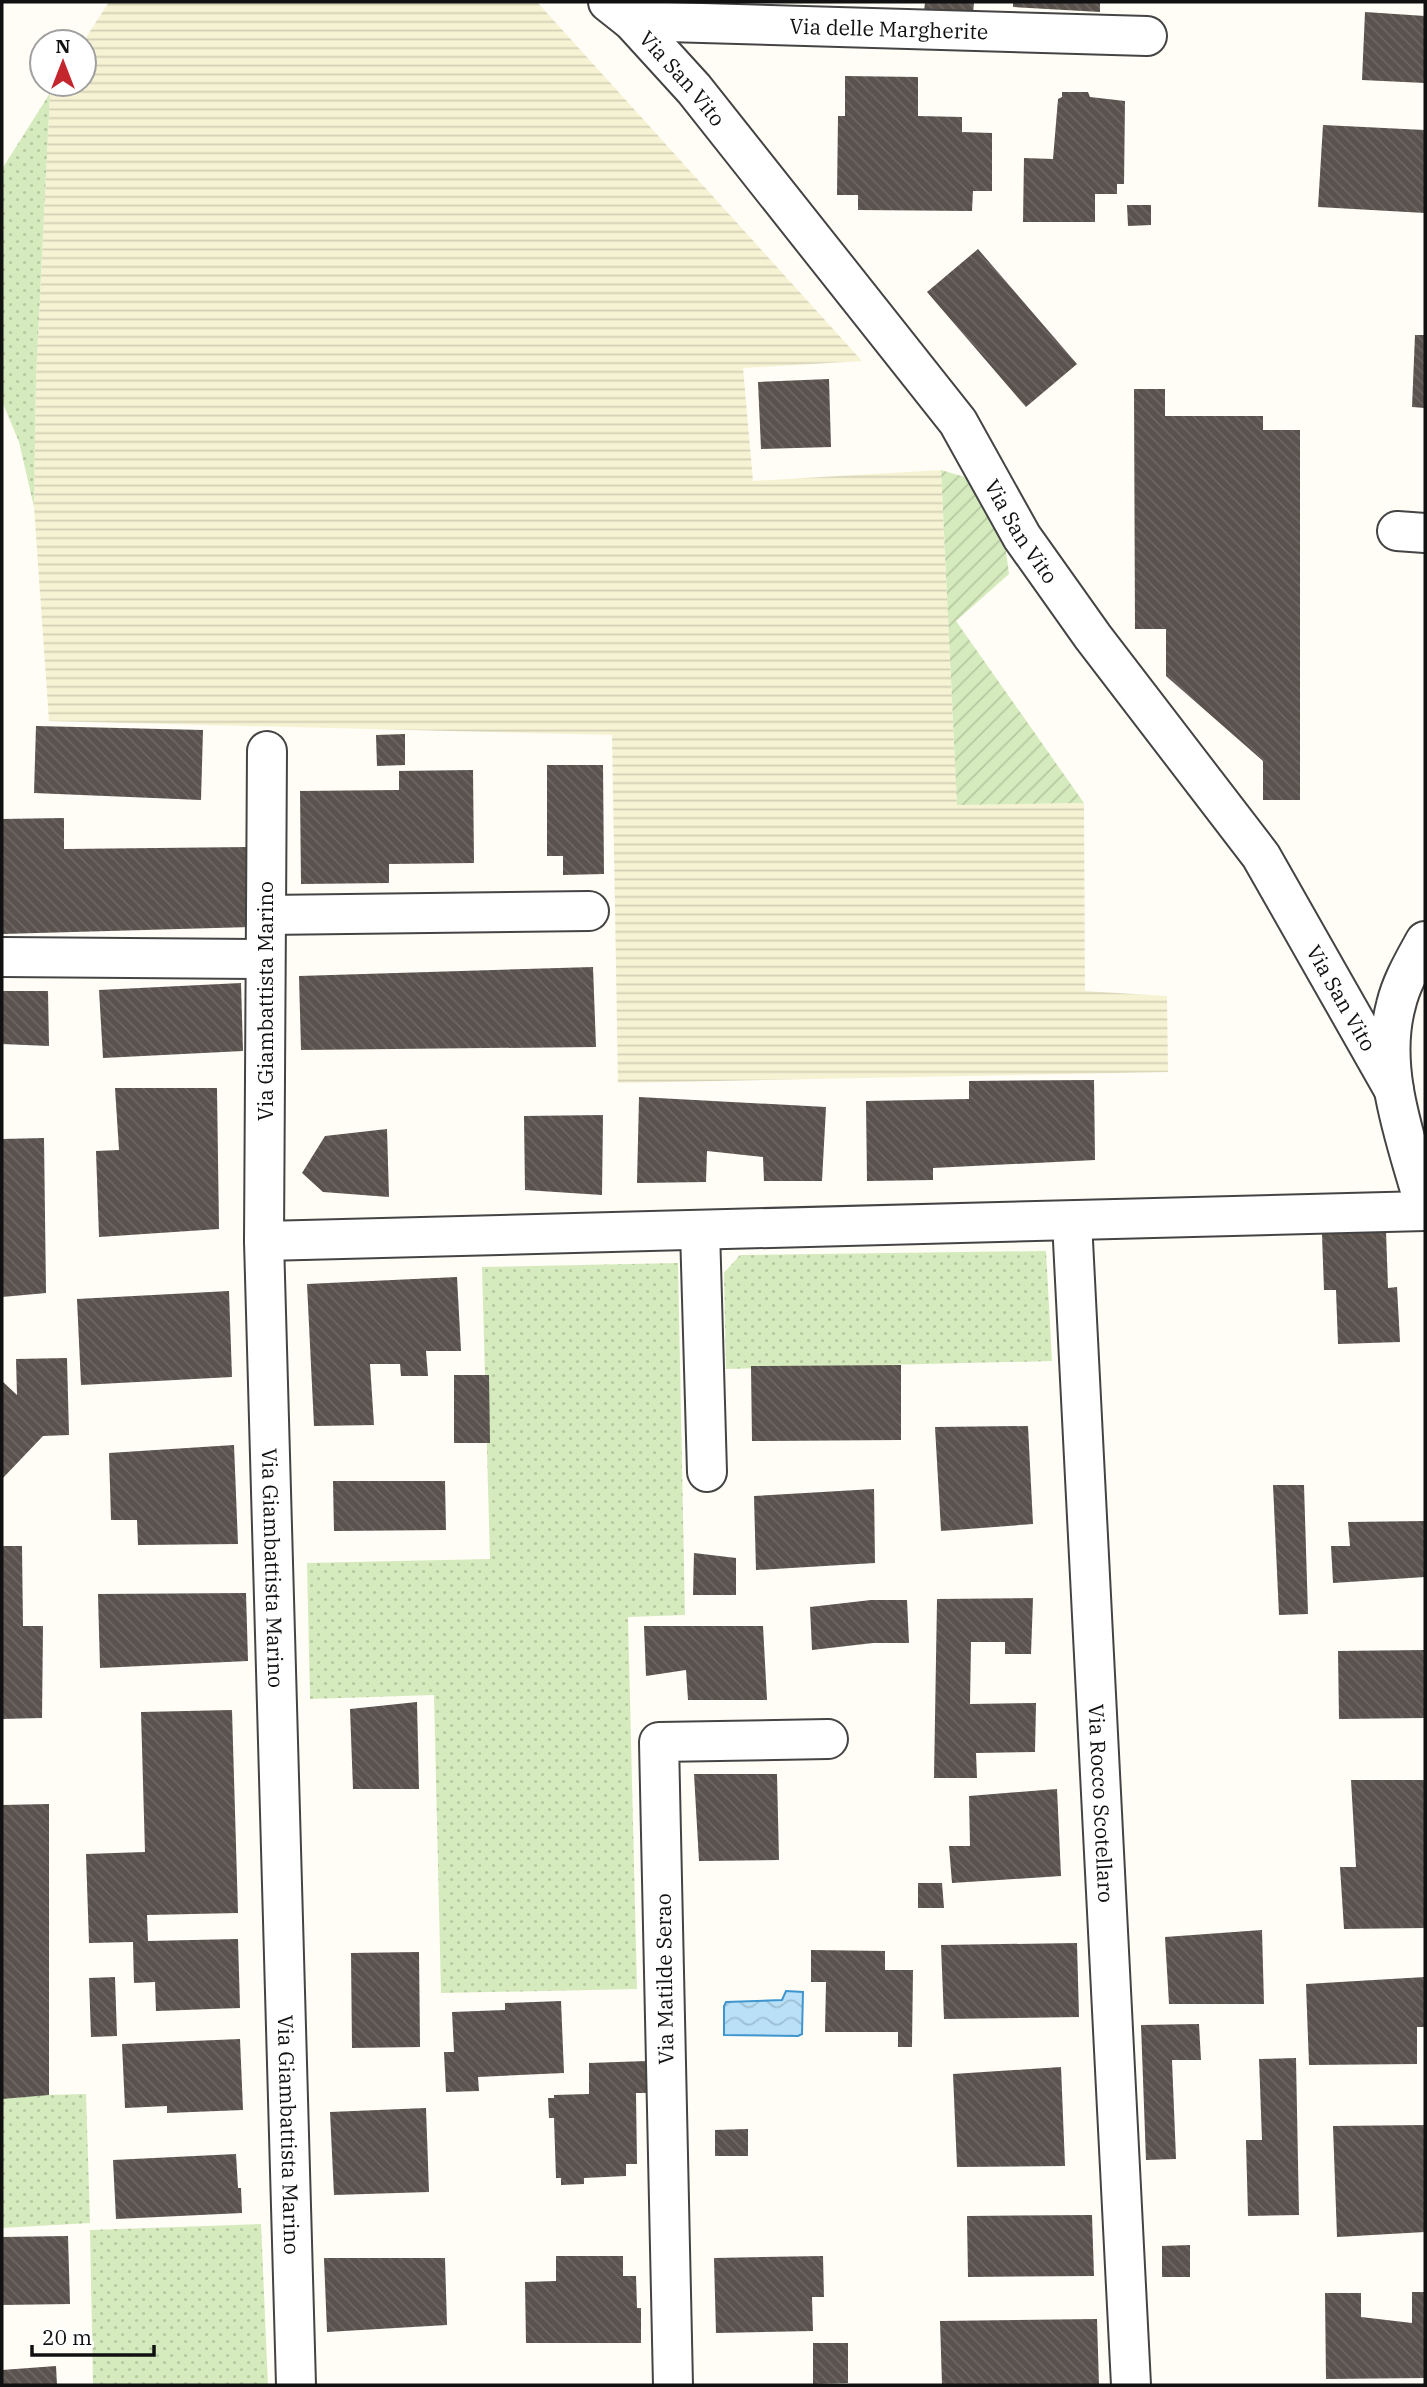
<svg xmlns="http://www.w3.org/2000/svg" width="1427" height="2387" font-family="'IBM Plex Serif',serif">
  <style>
    .farmland { fill: url(#farmland-rules) }
    .grass { fill: url(#grass-dots) }
    .garden { fill: url(#garden-furrows) }
    .water { fill: url(#water-waves); stroke: #3f96cf; stroke-width: 2 }
    .building { fill: url(#building-back-hatch) }
    .lines { fill: none; stroke-linecap: round; stroke-linejoin: round }
    .minor-casing { stroke: #444; stroke-width: 42 }
    .minor { stroke: #fff; stroke-width: 38 }
    .labels { text-anchor: middle; dominant-baseline: central; stroke-width: 7; stroke-linejoin: round; paint-order: stroke }
    .street-label { font-size: 21px; fill: #111; stroke: #fff }
  </style>
  <defs>
    <pattern id="farmland-rules" width="6" height="5" patternUnits="userSpaceOnUse" patternTransform="scale(1.75)"><rect width="6" height="5" fill="#f6f3d4"/><path d="M0 2.5h6" fill="none" stroke="#d2cfb5"/></pattern>
    <pattern id="grass-dots" width="8" height="8" patternUnits="userSpaceOnUse" patternTransform="scale(1.75)"><rect width="8" height="8" fill="#d5ebbd"/><path d="M2 2h.1M6 6h.1" fill="none" stroke="#b6c8a1" stroke-width="1.8" stroke-linecap="round"/></pattern>
    <pattern id="garden-furrows" width="10" height="10" patternUnits="userSpaceOnUse" patternTransform="scale(1.75)"><rect width="10" height="10" fill="#d5ebbd"/><path d="M-1 1l2-2M0 10L10 0M9 11l2-2" fill="none" stroke="#b6c8a1"/></pattern>
    <pattern id="water-waves" width="16" height="10" patternUnits="userSpaceOnUse" patternTransform="scale(1.75)"><rect width="16" height="10" fill="#b9e0f7"/><path d="M0 5q4-4 8 0t8 0" fill="none" stroke="#9ebfd3"/></pattern>
    <pattern id="building-back-hatch" width="6" height="6" patternUnits="userSpaceOnUse" patternTransform="scale(1.75)"><rect width="6" height="6" fill="#5a524d"/><path d="M-1 5l2 2M0 0l6 6M5-1l2 2" fill="none" stroke="#6d6662"/></pattern>
  </defs>
  <rect width="100%" height="100%" fill="#fffdf5"/>
  <path class="farmland" d="M109,2h428l325,359 -119,7 10,113 188,-11 16,335 127,-2 1,188 82,5 1,76 -550,11 -6,-348 -563,-14 -15,-214 2,-129 14,-285 6,-9h28l-1,-42z"/>
  <path class="grass" d="M50,93l-14,285 -2,129 -15,-65 -17,-41v-232z
    M1046,1251l6,110 -326,8 -2,-96 16,-18z
    M678,1263l7,352 -57,2 9,372 -196,4 -7,-298 -124,4 -3,-136 183,-4 -8,-292z
    M86,2094l4,129 -88,5v-132z
    M261,2224l7,161h-175l-3,-155z"/>
  <path class="garden" d="M941,470l31,9 29,36 8,59 -53,47 128,182 -127,2z"/>
  <path class="water" d="M786,1991l17,1 -1,42 -4,2 -74,-1v-29l2,-4 56,-2z"/>
  <path class="building" d="M925,2h49l-1,12 -49,-2z
    M1013,2h87v10l-87,-5z
    M1365,12l60,4v67l-63,-3z
    M845,76l73,1v39l44,1v15l30,1v58h-19l-1,20 -114,-1v-15h-21l1,-79h7z
    M1062,92h26l2,5 35,4 -1,83h-7v10h-22v28h-72l1,-64 29,1 5,-60 4,-2z
    M1323,125l102,5v83l-107,-6z
    M1127,205h24v20l-23,1z
    M978,249l99,115 -51,43 -99,-115z
    M1415,335h10v73l-13,-1z
    M829,379l2,68 -70,2 -3,-67z
    M1134,389h31v27h98v14h37v370h-37v-39l-97,-85v-47h-31z
    M36,726l167,4 -2,70 -167,-7z
    M405,734v31l-28,1 -1,-31z
    M547,765h56l1,109 -41,1v-19h-16z
    M473,770l1,93 -85,1v19l-88,1 -1,-93 99,-1v-19z
    M64,818v31l186,-2 1,80 -249,7v-115z
    M593,967l3,80 -295,3 -2,-74z
    M241,983l2,68 -140,7 -4,-68z
    M2,991h46l1,55 -47,-2z
    M1094,1080l1,80 -162,8v12l-66,1 -1,-80 103,-2v-18z
    M115,1088h102l2,141 -120,8 -3,-86 23,-1z
    M639,1097l187,10 -4,74h-58l-1,-24 -56,-6 -1,31 -69,1z
    M603,1115l-1,80 -77,-5 -1,-74z
    M387,1129l2,68 -66,-5 -21,-19 23,-37z
    M44,1138l2,155 -44,4v-158z
    M1386,1231l2,57 9,-1 3,55 -62,2 -2,-54h-12l-2,-56z
    M457,1277l4,74h-35l2,25h-27l-1,-12h-30l4,61 -60,1 -7,-142z
    M229,1291l3,86 -151,8 -4,-86z
    M67,1358l2,77 -26,1 -41,43v-98l15,14 -1,-36z
    M901,1365v75l-149,1 -1,-75z
    M454,1375h35l1,68h-36z
    M1028,1426l5,98 -92,7 -6,-104z
    M234,1445l4,99 -100,1 -1,-25h-26l-2,-67z
    M333,1481h112l1,49 -112,1z
    M1273,1485h31l4,129 -29,1z
    M874,1489l1,74 -119,7 -2,-74z
    M1425,1521v56l-92,6 -2,-37h19l-2,-24z
    M2,1546h20l1,80h20l-1,92 -40,1z
    M694,1553l42,5v37h-43z
    M246,1593l2,68 -148,7 -2,-74z
    M1033,1598l-2,56h-26v-12h-34l-1,62 66,-1 -1,49 -59,1 1,25h-43l3,-179z
    M871,1600h36l2,43h-36l-61,7 -2,-43z
    M644,1626h119l4,74h-79l-2,-30 -40,6z
    M1425,1650v68l-86,1 -1,-68z
    M417,1702l2,87h-66l-3,-80z
    M232,1710l6,203 -91,2 1,26 90,-2 2,69 -84,3 -1,-29 -21,1 -1,-41 -44,1 -3,-89 59,-2 -4,-140z
    M694,1774h83l2,86 -80,1z
    M1351,1780h74v148l-81,1 -4,-62h16z
    M1057,1789l4,87 -109,7 -3,-37h21l-1,-50z
    M49,1804v291l-47,4v-294z
    M918,1883h24l2,25h-26z
    M1262,1930l2,74h-95l-4,-67z
    M1077,1943l2,74 -135,2 -3,-74z
    M811,1950l74,1v19h28l-1,77h-14v-15h-73l1,-50h-15z
    M419,1952l1,95 -68,1 -1,-95z
    M115,1977l2,59 -26,1 -2,-59z
    M1425,1977v50h-8v37l-108,1 -3,-81z
    M561,2001l3,72 -86,4 1,14 -33,1 -2,-40h10l-2,-40 53,-2v-7z
    M1199,2024l2,36h-29l4,99 -30,1 -5,-135z
    M240,2039l3,71 -76,3v-7l-42,2 -3,-64z
    M1296,2058l3,157 -51,1 -2,-76h16l-3,-81z
    M647,2061l1,32h-12l1,71h-11v12l-42,2v6l-23,1v-7h-5l-2,-60h-5l-1,-20h6v-3l35,-1v-31z
    M1061,2067l4,99 -108,1 -4,-93z
    M426,2108l3,84 -95,3 -4,-83z
    M1425,2125v107l-88,5 -4,-111z
    M748,2129v27h-33v-26z
    M236,2154l2,34h3l1,25 -126,6 -3,-59z
    M1092,2215l2,61 -126,1 -1,-61z
    M68,2236l2,68 -68,1v-68z
    M1190,2245v32h-28v-31z
    M556,2256h67v20h13l1,32h4v35h-115l-1,-61 31,-1z
    M823,2256l1,41h-12l1,34 -97,2 -2,-75z
    M324,2258h121l2,67 -120,7z
    M1412,2292h13v86l-99,1 -1,-86h36v24l51,6z
    M1097,2319l2,66h-157l-2,-64z
    M813,2343h35v40l-35,1z
    M56,2366l1,19h-55v-15z"/>
  <g class="lines">
    <defs>
      <g id="minor">
        <path id="s1" d="M608,2l24,19 62,68 264,333 64,115 71,100 168,219 133,234"/>
        <path id="s2" d="M632,21l515,15"/>
        <path d="M1397,531l28,2"/>
        <path id="s3" d="M267,751l-3,490 32,1144"/>
        <path d="M266,915l323,-4"/>
        <path d="M1425,941c-11,20 -24,42 -29,64 -18,67 12,139 29,203"/>
        <path d="M2,957l263,2"/>
        <path id="s4" d="M1072,1221l59,1164"/>
        <path d="M700,1230l7,242"/>
        <path d="M264,1241l1161,-30"/>
        <path d="M673,2385l-14,-643 169,-3"/>
      </g>
    </defs>
    <use href="#minor" class="minor-casing"/>
    <use href="#minor" class="minor"/>
  </g>
  <g class="labels">
    <g class="street-label">
      <text stroke="none"><textPath href="#s2" startOffset="257">Via delle Margherite</textPath></text>
      <text stroke="none"><textPath href="#s1" startOffset="107">Via San Vito</textPath></text>
      <text stroke="none"><textPath href="#s1" startOffset="674">Via San Vito</textPath></text>
      <text stroke="none"><textPath href="#s1" startOffset="1241">Via San Vito</textPath></text>
      <text transform="translate(265 1001) rotate(-90)">Via Giambattista Marino</text>
      <text stroke="none"><textPath href="#s3" startOffset="817">Via Giambattista Marino</textPath></text>
      <text stroke="none"><textPath href="#s4" startOffset="583">Via Rocco Scotellaro</textPath></text>
      <text transform="translate(664 1979) rotate(-91)">Via Matilde Serao</text>
      <text stroke="none"><textPath href="#s3" startOffset="1384">Via Giambattista Marino</textPath></text>
    </g>
  </g>
  <rect width="1427" height="2387" fill="none" stroke="#111111" stroke-width="7"/>
  <g transform="translate(63 63)"><circle r="33" fill="#ffffff" stroke="#a0a0a0" stroke-width="2"/>
  <path d="M0-5L12 26L0 18L-12 26Z" fill="#c4262e"/>
  <text y="-10" font-size="19" font-weight="bold" text-anchor="middle" fill="#111111">N</text>
  </g>
  <path d="M32 2345v10h122v-10" fill="none" stroke="#111111" stroke-width="3.5"/>
  <text x="42" y="2345" font-size="21" fill="#111111" stroke="#ffffff" stroke-width="5" paint-order="stroke">20 m</text>
</svg>
